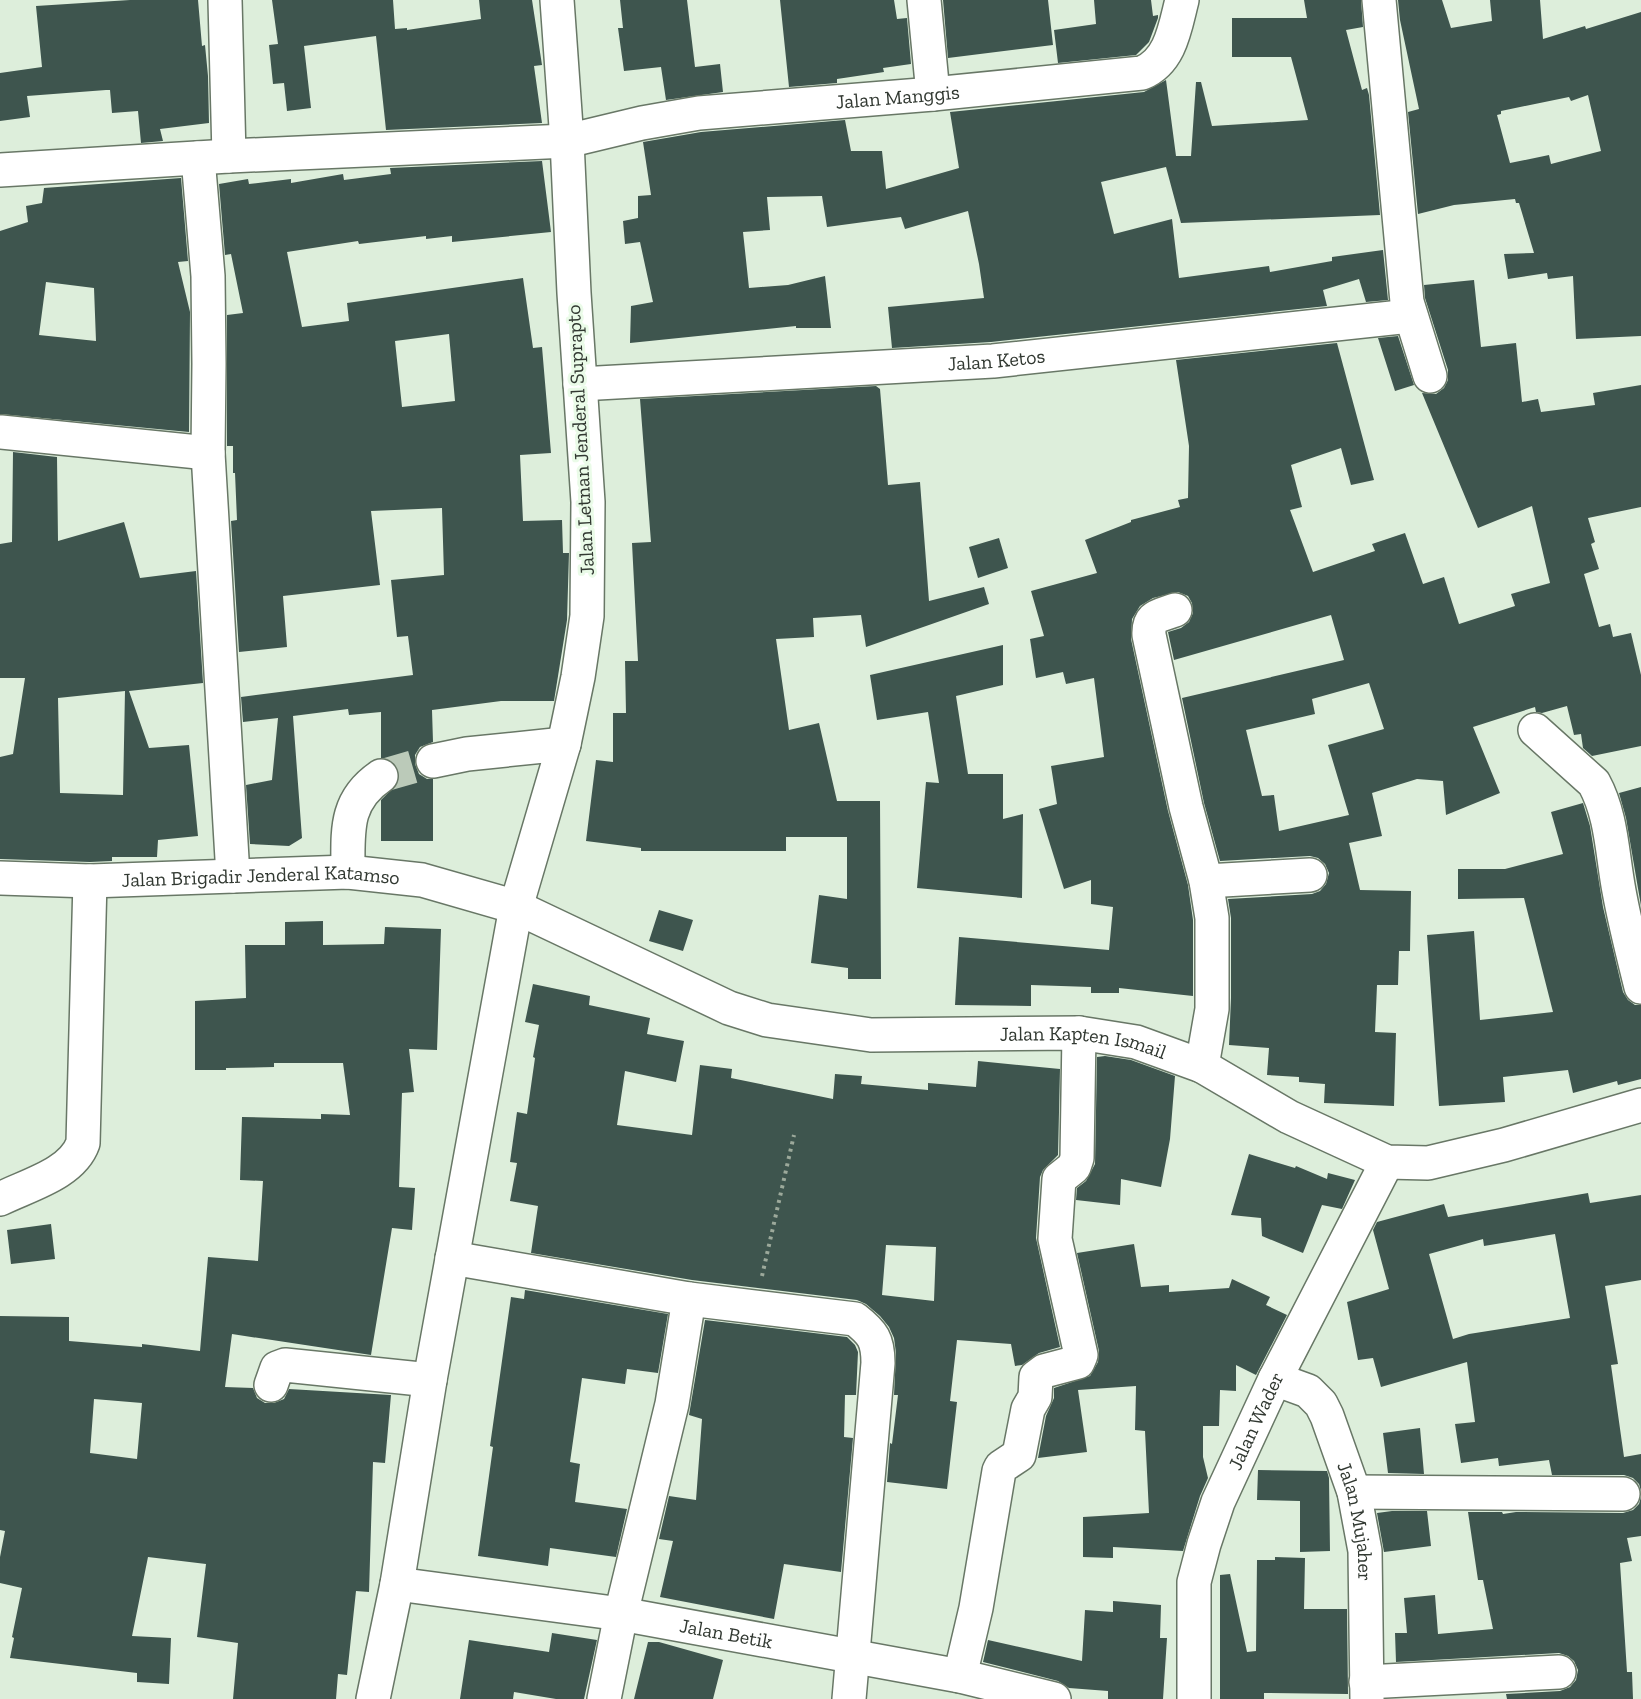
<svg xmlns="http://www.w3.org/2000/svg" width="1641" height="1699" font-family="'Zilla Slab',serif">
  <style>
    .building { fill: #3e554e; fill-rule: evenodd }
    .lines { fill: none; stroke-linecap: round; stroke-linejoin: round }
    .minor-tunnel { stroke: #bbcab9; stroke-width: 33; stroke-dasharray: 33 16; stroke-linecap: butt }
    .minor-casing { stroke: #687766; stroke-width: 36 }
    .path { stroke: #9ca99b; stroke-width: 4; stroke-dasharray: 3 4.5; stroke-linecap: butt }
    .minor { stroke: #fff; stroke-width: 33 }
    .labels { text-anchor: middle; dominant-baseline: central; stroke-width: 6; stroke-linejoin: round; paint-order: stroke }
    .street-label { font-size: 20px; fill: #313831; stroke: #eafbe8 }
  </style>
  <rect width="100%" height="100%" fill="#ddeedb"/>
  <path class="building" d="M130,0h68l4,46 3,-1 3,31 1,47 -49,6 3,12 -22,2 -3,-32 -26,2 -2,-23h-4l-79,6 3,21 -30,4v-48l42,-6 -6,-61z
    M272,0h121l2,29 12,-1v2l74,-11 -2,-19h53l10,65 -8,1 8,57 -156,7 -10,-94 -72,10 7,62 -24,3 -3,-28 -11,1 -4,-39 9,-1z
    M620,0h67l8,67 25,-3 3,28 -57,8 -5,-33 -37,4 -6,-43h5z
    M780,0h114l3,19 10,-1 4,46 -28,4 1,4 -47,7v4l-48,4z
    M943,0h105l5,45 -105,13z
    M1094,0h57l2,16 5,-1v3l-9,24 -13,13 -78,8 -4,-33 42,-6z
    M1304,0h57l2,27 -17,3 16,60 5,-2 2,7 11,120 -199,8 -15,-56 -65,15 13,52 58,-15 7,59 90,-12 1,6 62,-11v-4l51,-7 5,50 -22,2 -7,-23 -36,11 4,16 -336,36 -99,6 -4,-41 96,-9 -5,-34 -11,-53 -63,18 -4,-12 -74,10 -5,-31 -55,1 3,33 -27,2 6,56 39,-3 37,-9 6,52h-35v-2l-166,17 1,-37 22,-4 -13,-60 -15,2 -2,-23 15,-3v-22l13,-1 -8,-53 58,-10 144,-12 6,31h31l4,38 73,-21 -9,-56 194,-20 22,-12 10,76h15l5,-74h5l11,44 96,-6 -17,-63h-59v-39h75z
    M1398,0h44l9,28 41,-7 -2,-21h50l3,39 42,-13 1,3 55,-17v324l-65,3 -3,-63 -25,3 -1,-6 -39,6 -4,-25 30,-1 -15,-50h-3l-1,-4 -61,6 -36,9 -10,-102 11,-3 -19,-89zM1588,95l13,56 -50,13 -2,-9 -39,8 -13,-48 4,-1v-3l68,-14 2,4z
    M542,161l9,71 -99,10v-6l-26,3v-3l-67,8 -1,-3 -71,11 15,75 47,-6 -2,-18 176,-25 10,70 9,-1 9,106 -31,2 3,66 39,-1 1,33h6l-2,67 -13,81h-53l-69,9 1,32 -13,5 -5,8v9l4,10 8,5h6v62h-52v-41l17,-17 2,-9 -5,-10 -7,-5 -7,-1v-46l-32,3 -1,-6 -55,7 9,122 -13,8 -39,-2 -4,-59 26,-5 6,-62 -35,4 -2,-25 172,-22 -5,-39 -11,1 -6,-57 53,-5 -2,-67 -71,3 9,74 -97,11 4,51 -48,5 -8,-131 6,-1 -2,-47h-2v-27h-6v-131l16,-2 -12,-59 -6,1 -6,-71 29,-5 1,5 42,-5v4l52,-9 1,6 47,-6 -1,-6zM449,334l6,67 -53,6 -7,-66z
    M181,178l7,83 -10,1 12,50 -1,120 -189,-18v-183l28,-9 -2,-16 16,-3 2,-15zM46,282l48,6 2,53 -57,-6z
    M1474,280l7,67 35,-4 6,59 16,-3 3,13 54,-7 -2,-12 48,-8v122l-53,11 7,24 -4,2 8,25 -15,5 15,53 11,-3 3,13 18,-4 10,42v71l-49,10 -9,-8 -2,-14 -7,1 -7,-29 -25,7 -6,-1 -1,-5 -62,20 27,66 -54,22 -3,-34 -26,-2 -45,14 10,43 -33,7 11,47 51,1 -1,60h-11l-1,34h-21l-2,47 21,1 -2,73 -70,-3 1,-19 -26,-2v-5l-32,-2 2,-27 -40,-3 2,-47v-80l-3,-19 84,-5 8,-3 6,-7 3,-11 -4,-9 -7,-6 -8,-2 -90,5 -16,-58 -22,-105 162,-38 -13,-45 -157,45 -6,-28 13,-4 8,-6 4,-9 -1,-10 -4,-7 -10,-4 -25,6 -13,8 -8,13 -1,20 37,172 20,74 5,35v76l-74,-8v5h-28v-6l-60,-2v21l-76,-1 4,-68 150,13 4,-43 -22,-3v-24l-27,9 -25,-80 18,-5 -6,-38 53,-9 -10,-79 -28,6 -3,-12 -27,6 -6,-39 14,-3 -13,-45 66,-18 -12,-33 46,-18v-2l49,-13 -2,-7 10,-2 1,-52 -13,-86 161,-17 37,137 -23,5 -10,-37 -50,17 11,42 -12,3 23,62 62,-21 -3,-7 33,-11 18,51 21,-7 15,47 56,-18 -4,-12 39,-11 -18,-77 -54,22 -56,-135 14,1 8,-6 4,-8v-10l-23,-72 -1,-13zM1369,683l15,46 -56,16 21,70 -70,16 -5,-36 -12,1 -16,-66 69,-16 -3,-15z
    M1398,336l16,49 -19,6 -17,-53z
    M876,386l4,3 8,96 32,-3 9,119 55,-14 5,17 -123,43 -5,-32 -48,3 1,19 -38,2 13,91 30,-7 18,78h43l1,178h-33v-11l-37,-5 8,-68 28,4v-62h-61v14h-145v-3l-55,-7 10,-81 17,2v-49h13l-1,-52h13l-6,-118 19,-1 -11,-143z
    M13,452l44,5 1,84 66,-19 16,56 56,-7 7,112 -74,8 20,57 40,-3 9,91 -40,4 -1,17h-45v4l-22,1 -90,-3v-102l13,-3 12,-76h-25v-134l12,-2zM125,691l-2,104 -63,-2 -2,-95z
    M999,538l9,30 -30,10 -9,-31z
    M1003,645v40l-47,11 12,78h35v45l20,-5 -1,84 -105,-10 9,-106 13,1 -11,-71 -51,8 -7,-45z
    M1641,787v119l-15,-88 -7,-25z
    M1583,803l7,23 13,81 20,85 5,8 7,5h6v74l-23,6 -1,-4 -44,12 -5,-23 -65,7 2,25 -66,4 -12,-171 47,-4 6,89 73,-8 -29,-114 -66,1v-30h47l58,-15 -12,-42z
    M659,910l34,10 -10,31 -34,-10z
    M323,921v24l61,-1 1,-17 56,2 -4,121 -28,-1 5,43 -12,1 -3,94 16,1 -3,42 -20,-2 -21,127 -139,-21 -7,53 28,1 4,10 8,5h9l10,-4 5,-10 102,6 -6,68 -12,-1 -4,130 -13,-1 -9,84 -9,-1 -2,25h-103l5,-56 -41,-6 9,-73 -58,-7 -16,79 39,2 -2,46 -32,-2v-9l-127,-15 4,-20 -2,-1 10,-49 -22,-5v-26l5,-26 -5,-1v-214l69,1v24l73,6v-3l58,7 8,-94 50,4 5,-80 -23,-1 2,-63 79,2v-5l29,1 -7,-52h-69v4l-48,1v2h-31v-69l51,-3 -1,-53h40v-23zM94,1399l48,4 -5,56 -47,-6z
    M533,984l57,12 -1,9 61,13 -3,16 37,7 -8,41 -51,-11 -8,54 75,10 8,-70 32,4 -1,9 102,21 2,-25 27,2 -1,8 67,6v-7l48,4 2,-26 82,8 -2,86 -15,15 -3,7 -4,61 24,109 -21,6 -17,12 -7,1 -4,-22 -54,-4 -7,61 7,1 -10,87 -60,-7 3,-39 2,1 6,-49h-4l2,-42 -2,-15 -5,-11 -9,-11 -14,-12 -9,-4 -165,-20 -161,-27 7,-47 -28,-5 7,-38 -7,-1 7,-50 10,2 8,-56 -2,-1 6,-32 -14,-3zM886,1245l50,2 -2,54 -52,-6z
    M1105,1056l26,4 44,16 -5,63 -9,48 -40,-8 -1,26 -44,-5 1,-12 9,-7 9,-17 2,-107z
    M1249,1154l46,14 1,-2 31,13 1,-6 27,7 -13,29 -20,-4 -19,48 -41,-17 -1,-18 -30,-3z
    M1588,1193l2,10 51,-8v85l-36,6 13,78 -7,1 13,92 17,-3v37l-2,-7 -6,-6 -9,-3h-72l-3,-15 -50,6 -1,-8 -37,5 -6,-39 20,-2 -8,-60 -86,25 -8,-29 -15,2 -11,-58 42,-13 -16,-59 4,-8 67,-18 4,13zM1555,1234l15,84 -101,16 -16,5 -24,-85 54,-15 1,7z
    M51,1224l4,35 -44,5 -4,-34z
    M1134,1244l7,43 28,-2v7l60,-4 3,-9 38,18 -4,8 21,10 -31,60 -20,-10v26l-16,-1 -1,36h-16v31l5,21 -8,18 -17,55 -70,-4v11l-30,-1v-40l66,-4 -4,-82 -10,-1 1,-44 -58,4 9,62 -49,6 8,-42 8,-18v-10l36,-12 8,-14 1,-11 -22,-98z
    M525,1290l143,24 -10,59 -31,-4 -2,15 -43,-6 -12,84 10,2 -5,38 52,7 -11,48 -66,-9 -2,18 -70,-10 15,-109 -3,-1 21,-149 13,2z
    M705,1320l142,17 8,8 3,7 -2,43h-11l-1,42 9,1 -12,134 -57,-8 -10,55 -114,-22 13,-56 -14,-2 10,-43 27,4 6,-81 -13,-4z
    M1420,1428l4,46 -36,-1 -5,-40z
    M1258,1470l69,1 2,7 1,73 -30,1v-51l-43,-1z
    M1641,1497v39l-14,2 5,23 -12,2 7,109h5l1,27h-126l-1,-5 54,-3 10,-4 6,-7 2,-10 -4,-9 -6,-5 -9,-3 -163,9 -1,-29h12l-3,-35 31,-3 3,39 55,-5 -10,-49h-5l-10,-68h34l1,2 13,-2 107,1 10,-3 6,-6z
    M1392,1511h35l4,35 -47,6 -7,-39z
    M1275,1557l30,1 -1,51h43l1,85 -84,-1v6h-44v-124l10,-1 17,78 9,-1 1,-91h18z
    M1113,1601l48,4 -1,33h7l-4,61h-55v-8l-39,-3 -11,-7 -75,-19 5,-22 94,21 3,-51 28,2z
    M552,1633l45,7 -13,59h-28l-42,-7 -1,7h-53l9,-59 80,12z
    M648,1642h11l64,18 -10,39h-79z"/>
  <g class="lines">
    <path class="minor-tunnel" d="M381,776l52,-15"/>
    <defs>
      <g id="minor">
        <path d="M225,0l4,156"/>
        <path d="M924,0l9,94"/>
        <path d="M1379,0l28,302 23,74"/>
        <path d="M198,158l10,118 1,88 -1,89 25,423"/>
        <path id="s1" d="M0,170l229,-14 338,-15 75,-18 57,-10 234,-19 209,-21c29,-12 33,-46 40,-73"/>
        <path id="s2" d="M580,384l413,-23 417,-45"/>
        <path d="M1,432l207,21"/>
        <path d="M1175,610c-16,6 -27,5 -26,25l37,172 20,74 6,37v91l-10,57"/>
        <path d="M1535,730l59,53c18,33 18,71 25,108 6,33 14,64 22,96"/>
        <path d="M433,761l34,-7 97,-10"/>
        <path d="M348,872c0,-40 -4,-71 33,-96"/>
        <path id="s3" d="M0,878l90,3 258,-9 74,8 94,27 213,101 38,12 104,15 208,-2 57,9 66,24 87,51 98,45 41,1 76,-18 137,-40"/>
        <path d="M1206,881l104,-6"/>
        <path d="M0,1199c28,-14 72,-25 83,-56l7,-262"/>
        <path d="M452,1258l237,41 166,20c18,14 23,21 23,44l-29,336"/>
        <path id="s4" d="M1275,1379l33,12 13,13 6,12 27,76 11,59 2,148"/>
        <path d="M271,1385l6,-17 8,-3 145,15"/>
        <path d="M1354,1492l269,2"/>
        <path id="s5" d="M397,1584l224,30 339,62 94,23"/>
        <path d="M960,1676l16,-68 23,-137 2,-4 18,-12 9,-46 7,-12 1,-20 8,-6 34,-9 3,-7 -26,-116 4,-60 15,-12 3,-9 2,-125"/>
        <path d="M1366,1682l193,-10"/>
        <path d="M373,1699l24,-115 33,-204 86,-473 48,-163 14,-67 9,-61 1,-114 -14,-209 -7,-152 -10,-141"/>
        <path d="M604,1699l17,-85 51,-210 17,-105"/>
        <path id="s6" d="M1194,1699v-117l10,-38 14,-42 57,-123 112,-217"/>
      </g>
    </defs>
    <use href="#minor" class="minor-casing"/>
    <path class="path" d="M762,1276l32,-141"/>
    <use href="#minor" class="minor"/>
  </g>
  <g class="labels">
    <g class="street-label">
      <text stroke="none"><textPath href="#s1" startOffset="902">Jalan Manggis</textPath></text>
      <text stroke="none"><textPath href="#s2" startOffset="417">Jalan Ketos</textPath></text>
      <text transform="translate(580 440) rotate(-93)">Jalan Letnan Jenderal Suprapto</text>
      <text stroke="none"><textPath href="#s3" startOffset="261">Jalan Brigadir Jenderal Katamso</textPath></text>
      <text stroke="none"><textPath href="#s3" startOffset="1114">Jalan Kapten Ismail</textPath></text>
      <text stroke="none"><textPath href="#s6" startOffset="290">Jalan Wader</textPath></text>
      <text stroke="none"><textPath href="#s4" startOffset="177">Jalan Mujaher</textPath></text>
      <text stroke="none"><textPath href="#s5" startOffset="333">Jalan Betik</textPath></text>
    </g>
  </g>
</svg>
